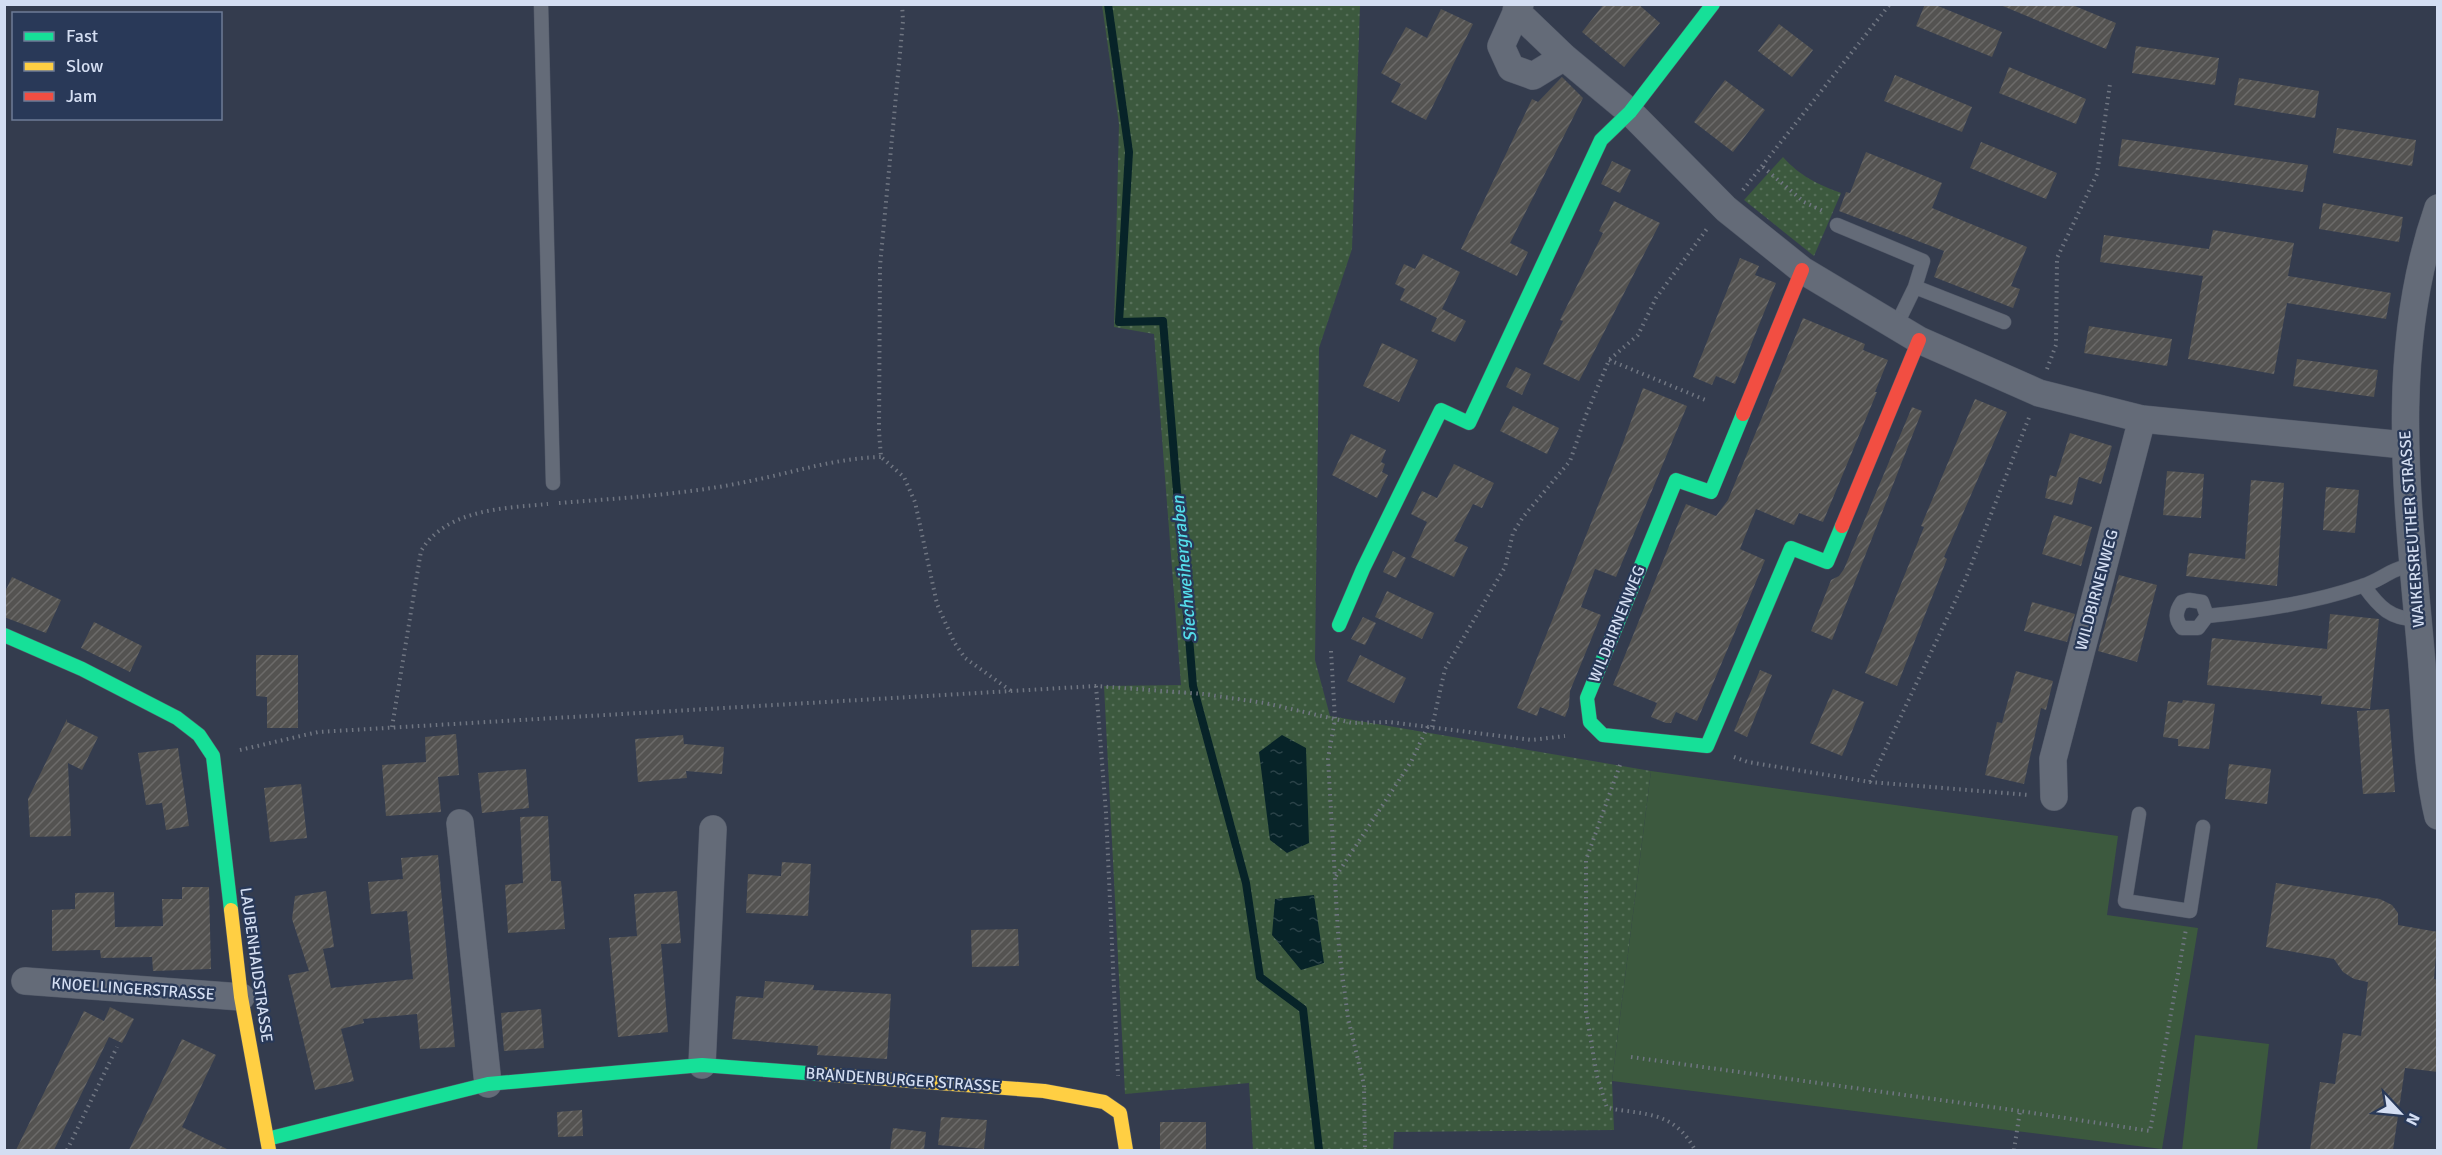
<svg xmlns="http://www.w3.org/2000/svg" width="2442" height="1155" font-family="Signika,sans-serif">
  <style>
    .grass { fill: url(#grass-dots) }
    .garden { fill: #3c593e }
    .water { fill: url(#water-ripples) }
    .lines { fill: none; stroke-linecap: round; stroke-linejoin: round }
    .stream { stroke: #072328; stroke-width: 8 }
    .building { fill: url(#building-hatch) }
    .lane-casing { stroke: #525968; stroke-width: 15 }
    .street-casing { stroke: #525968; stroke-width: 28 }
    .fast-casing { stroke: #525968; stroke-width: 15 }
    .slow-casing { stroke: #525968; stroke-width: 15 }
    .jam-casing { stroke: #525968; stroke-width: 15 }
    .path { stroke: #707682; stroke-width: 4; stroke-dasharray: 1.5 4.5; stroke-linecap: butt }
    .lane { stroke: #646b78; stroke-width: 14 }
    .street { stroke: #646b78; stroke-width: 27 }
    .fast { stroke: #16e098; stroke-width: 14 }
    .slow { stroke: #ffcf43; stroke-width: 14 }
    .jam { stroke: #f24e42; stroke-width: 14 }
    .labels { text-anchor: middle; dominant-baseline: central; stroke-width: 4.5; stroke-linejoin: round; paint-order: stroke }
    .street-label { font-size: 16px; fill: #d4def2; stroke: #293958 }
    .water-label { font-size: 18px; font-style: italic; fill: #54ddea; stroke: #293958 }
  </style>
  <defs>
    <pattern id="grass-dots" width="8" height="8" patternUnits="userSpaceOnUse" patternTransform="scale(1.5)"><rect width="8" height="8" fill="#3c593e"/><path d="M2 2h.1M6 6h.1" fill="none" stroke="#57705a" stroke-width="1.8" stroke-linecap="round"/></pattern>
    <pattern id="water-ripples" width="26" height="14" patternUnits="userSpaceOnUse" patternTransform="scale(1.5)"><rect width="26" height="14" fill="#072328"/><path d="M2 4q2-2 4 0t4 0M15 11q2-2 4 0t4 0" fill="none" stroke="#2a4248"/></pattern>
    <pattern id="building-hatch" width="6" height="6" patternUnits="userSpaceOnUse" patternTransform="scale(1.5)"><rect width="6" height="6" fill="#545351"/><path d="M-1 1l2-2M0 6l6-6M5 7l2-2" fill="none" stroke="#6c6b6a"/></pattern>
  </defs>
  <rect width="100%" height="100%" fill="#343c4e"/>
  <path class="grass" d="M1102,5h258l-8,244 -33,99 -4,312 15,56 321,55 -39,310 2,49 -220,2 -1,18h-140l-4,-67 -124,11 -21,-408 77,-1 -27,-351 -40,-7 5,-203z
    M1783,157c17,19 34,27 58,36l-27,63 -70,-56z"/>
  <path class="garden" d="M1651,771l467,65 -11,79 91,13 -36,221 -550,-68z
    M2195,1035l74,9 -12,106h-75z"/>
  <path class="water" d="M1282,735l24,13 3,95 -22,10 -17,-13 -11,-88z
    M1314,895l10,68 -23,7 -29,-35 3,-36z"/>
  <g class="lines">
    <path class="stream" d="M1108,4l21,148 -10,170 44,-1 30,365 53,197 14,94 43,32 16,141"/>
  </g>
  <path class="building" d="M1604,4h34l22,19 -36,44 -42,-35z
    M1925,4h8l69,28 -10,25 -76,-31z
    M1998,4h72l46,19 -10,26z
    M1441,9l32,15 -47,96 -35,-18 10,-18 -20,-11 25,-46 21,11z
    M1779,24l34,26 -21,27 -34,-26z
    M2136,46l83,12 -4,27 -83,-12z
    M2009,67l77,32 -10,25 -77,-31z
    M1895,75l77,32 -10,25 -78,-31z
    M1562,77l21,21 -73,145 18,9 -11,24 -56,-27 71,-150 6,3z
    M2239,78l80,13 -4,27 -81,-13z
    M1725,80l40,30 -32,42 -39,-30z
    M2337,128l79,12 -4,26 -79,-13z
    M2122,139l186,26 -5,27 -185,-26z
    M1981,142l76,31 -11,26 -76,-31z
    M1866,152l76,31 -10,25 95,39 -16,39 9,3 -7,19 -79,-31 10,-26 -105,-40 7,-19 4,1z
    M1612,161l19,9 -11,23 -19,-9z
    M1614,201l46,22 -81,158 -36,-17 20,-43 -3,-1 43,-87 -4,-2z
    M2323,203l80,14 -4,25 -80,-13z
    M2213,230l81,13 -6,33 103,17 -5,26 -99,-16 -13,71 -86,-15 15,-83 -103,-14 4,-27 105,14z
    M1423,254l37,18 -18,37 24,12 -11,21 -24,-11 6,-13 -37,-18 5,-11 -10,-5 9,-20 11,5z
    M1740,258l19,8 -4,9 21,8 -41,101 -19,-8 -4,9 -19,-8z
    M1803,318l62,26 -2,6 25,10 -13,32h2l-54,130 -24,-9 -5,12 -38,-16 -16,40 25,11 -17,41 -51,120 -21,-9 -5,11h-5l-15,-6 6,-14 -44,-18 73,-181 30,12 12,-16z
    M2089,326l83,13 -5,27 -83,-13z
    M1382,343l36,17 -19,42 -36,-16z
    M2297,359l81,11 -4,27 -81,-11z
    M1516,367l15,7 -9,21 -16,-8z
    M1643,388l44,18 -71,171 -21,-8 -14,38 20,8 -31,76 -1,15 -4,11 -25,-10 -3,9 -20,-8 106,-265z
    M1975,399l32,13 -63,145 3,2 -50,127 -32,-13 59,-146 -3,-1z
    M1513,406l46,22 -12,26 -47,-23z
    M1912,407l10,4 -90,229 -21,-9 20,-51 8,-4 5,-7z
    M2070,433l42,13 -11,38 -22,-7 -7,28 -27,-7 5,-23 6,2z
    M1351,434l35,16 -5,12 4,2 -3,8 6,3 -11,23 -45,-23z
    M1454,464l40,19 -12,25 -9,-4 -19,37 14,6 -14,30 -43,-20 16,-35 -16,-8 11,-23 15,7z
    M2167,471l37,3 -3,44 -38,-3z
    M2251,480l33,3 -7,103 -91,-10 3,-23 56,6z
    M2326,487l33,3 -4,43 -32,-3z
    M2054,515l38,12 -11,39 -39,-12z
    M1393,551l13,7 -10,20 -13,-6z
    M2119,575l38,10 -20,77 -39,-11z
    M12,577l49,23 -15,33 -42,-16v-23z
    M1387,591l47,22 -12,26 -47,-22z
    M2032,602l43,12 -8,28 -43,-11z
    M2330,614l49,5 -9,90 -49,-5 1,-8 -115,-11 5,-47 115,11z
    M1363,617l13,6 -11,22 -14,-6z
    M94,622l48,24 -12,26 -49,-24z
    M256,655h42v73h-31v-31l-11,-1z
    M1360,655l46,23 -12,25 -47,-22z
    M1760,670l12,5 -25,62 -13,-6z
    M2016,671l37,10 -7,29 -5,-2 -17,76 -39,-9 12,-53 5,1z
    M1833,689l31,13 -22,54 -32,-13z
    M2183,700l32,4 -6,45 -31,-3v-7l-15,-2 5,-36 14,2z
    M2389,709l6,83 -32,2 -6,-83z
    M67,719v3l31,15 -16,33 -14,-7 3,73 -41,1 -2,-38z
    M456,734l3,41 -21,2 3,35 -55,4 -4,-51 44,-3 -1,-25z
    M683,735l1,9 40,3 -2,27 -36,-3 1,7 -49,4 -3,-43z
    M178,748l11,78 -23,4 -4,-27 -16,2 -8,-52z
    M2229,764l42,5 -4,35 -42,-5z
    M526,769l3,39 -47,5 -4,-40z
    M301,784l6,54 -37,4 -6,-54z
    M548,816l3,65h10l4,48 -57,4 -3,-48 18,-2 -3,-66z
    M438,855l17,192 -35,2 -3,-35 -54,5 1,4 -23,6 13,52 -39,9 -27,-115 21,-4 -17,-52 3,-23 31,-5 8,56 -11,2 8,39 82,-9 -6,-68 -36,3 -3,-32 35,-3 -2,-21z
    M782,862l29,2 -3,52 -62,-3 2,-39 33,2z
    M2276,883l104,16 12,6 6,8v12l40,7 -4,47 4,1v92l-33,-4 -12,82h-83l10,-68 15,2 8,-51 18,3 7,-54 -14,-3 -11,-7 -9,-13 -68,-12z
    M182,887h27l2,82 -58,2 -1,-14 -51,1 -1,-8 -48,1v-41l23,-1v-16l39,-1 1,35 48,-1 -1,-27h20z
    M677,891l4,52 -20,1 7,88 -50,5 -9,-99 28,-2 -3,-42z
    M1018,929l1,37 -47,1 -1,-37z
    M765,981l49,4 -1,5 78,4 -4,65 -70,-4 1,-9 -86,-7 4,-43 27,2z
    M110,1007l24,12 -12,24 -13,-6 -55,113h-38l68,-139 20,10z
    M541,1009l3,39 -40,3 -3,-38z
    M182,1039l34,16 -34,72 47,23h-100z
    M582,1110l1,26 -25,1 -1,-25z
    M941,1117l46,3 -3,29 -46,-4z
    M1160,1122h46v28h-46z
    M893,1128l33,4 -2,18h-34z"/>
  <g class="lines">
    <defs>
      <path id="lane" d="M541,4l12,479
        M1837,225l86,36 -8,26 -20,41
        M1915,287l89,35
        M2364,586c15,21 27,34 54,33
        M2207,616l-5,-14 -13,-2 -7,2c-7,10 -7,17 0,26h16l9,-12c52,-5 106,-13 155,-30 20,-6 27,-17 51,-21
        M2139,814l-14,87 65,10 13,-84"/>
      <path id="street" d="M1520,4l-19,42 10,22 22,8 31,-19
        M1516,11l48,46 66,55 96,97 76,61 117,70 120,53 103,26 262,26
        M2438,208c-51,145 -30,296 -17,445 5,52 5,114 17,163
        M2054,797l-1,-38 89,-340
        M460,823l28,261
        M25,981l216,16
        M702,1065l11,-236"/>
      <path id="fast" d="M1743,414l-32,78 -35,-12 -89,218 3,24 13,13 104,11 84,-198 36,14 15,-36
        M1339,625l24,-56 78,-159 28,13 132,-283 29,-28 83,-108
        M4,635l78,34 95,49 22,17 14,21 18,154
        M267,1139l221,-55 214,-19 117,9"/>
      <path id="slow" d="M231,910l10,87 28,153
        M819,1074l225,17 60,11 16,11 6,37"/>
      <path id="jam" d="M1743,414l59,-144
        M1842,526l77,-186"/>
    </defs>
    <use href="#lane" class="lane-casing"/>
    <use href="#street" class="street-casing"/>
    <use href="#fast" class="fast-casing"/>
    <use href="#slow" class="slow-casing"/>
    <use href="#jam" class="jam-casing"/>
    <path class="path" d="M902,4l1,17 -23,245 -1,165 2,26 23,20 11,25 22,102 17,38 11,16 46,33
      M1763,167l41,35 21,10
      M1743,190l147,-186
      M1609,360l99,41
      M2047,369l9,-24 1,-87 40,-84 13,-90
      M559,503c65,-5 132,-9 196,-23 43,-9 83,-22 126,-23
      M1331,651l4,68 -7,40 11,190 9,69 16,67 1,65
      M1096,686l10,127 12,263
      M392,727l29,-176c25,-42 84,-43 127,-47
      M1432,727l13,-58 60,-102 8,-34 10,-16 47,-56 16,-46 23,-55 29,-25 18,-37 53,-72
      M240,750l78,-18 778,-46 107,8 62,9 87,20 37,-1 143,18 33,-4
      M1734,757l14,5 122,20 159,13
      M1620,765l-34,95v152l11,64 10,32c39,7 67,3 88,42
      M1870,782l96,-204 64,-163
      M1336,876l75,-114 17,-36
      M1631,1057l389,54
      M67,1150l50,-103
      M2014,1150l6,-39 130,20 36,-202"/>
    <use href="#lane" class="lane"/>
    <use href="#street" class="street"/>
    <use href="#fast" class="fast"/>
    <use href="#slow" class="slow"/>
    <use href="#jam" class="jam"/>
  </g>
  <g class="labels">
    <g class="street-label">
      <text transform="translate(2412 529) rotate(-94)">WAIKERSREUTHER STRASSE</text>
      <text transform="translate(2097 590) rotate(-75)">WILDBIRNENWEG</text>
      <text transform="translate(1617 624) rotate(-68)">WILDBIRNENWEG</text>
      <text transform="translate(256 965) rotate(82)">LAUBENHAIDSTRASSE</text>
      <text transform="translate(133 989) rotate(4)">KNOELLINGERSTRASSE</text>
      <text transform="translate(903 1080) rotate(4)">BRANDENBURGER STRASSE</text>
    </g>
    <g class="water-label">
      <text transform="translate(1184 569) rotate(-95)">Siechweihergraben</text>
    </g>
  </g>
  <rect width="2442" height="1155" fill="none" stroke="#d4def2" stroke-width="12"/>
  <rect x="12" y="12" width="210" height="108" fill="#293958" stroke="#6d7b96" stroke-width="1.5"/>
  <rect x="24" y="32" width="30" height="9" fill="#16e098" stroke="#6d7b96" stroke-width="1.5"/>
  <text x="66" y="42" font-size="18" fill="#d4def2">Fast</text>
  <rect x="24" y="62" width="30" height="9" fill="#ffcf43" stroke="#6d7b96" stroke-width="1.5"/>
  <text x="66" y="72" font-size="18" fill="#d4def2">Slow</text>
  <rect x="24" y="92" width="30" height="9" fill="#f24e42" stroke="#6d7b96" stroke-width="1.5"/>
  <text x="66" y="102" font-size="18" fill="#d4def2">Jam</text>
  <g transform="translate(2400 1113) rotate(116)" stroke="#293958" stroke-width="4.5" paint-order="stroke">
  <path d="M0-4.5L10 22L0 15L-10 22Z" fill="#d4def2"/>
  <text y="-9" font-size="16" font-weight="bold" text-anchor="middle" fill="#d4def2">N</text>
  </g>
</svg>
